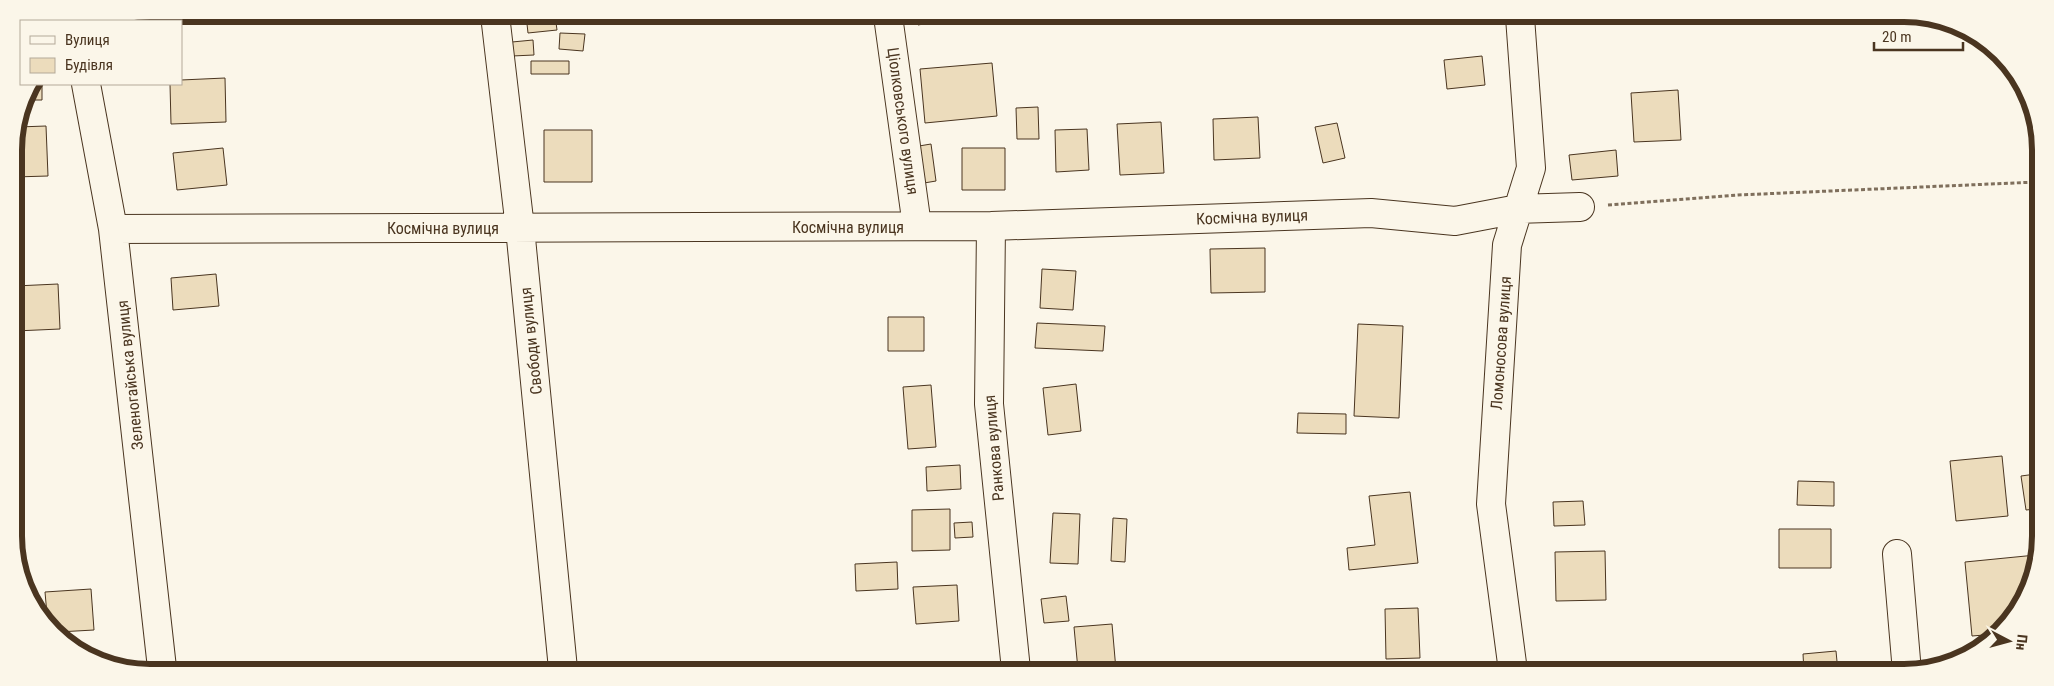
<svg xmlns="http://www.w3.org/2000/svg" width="2054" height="686" font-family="'Roboto Condensed',sans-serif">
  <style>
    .building { fill: #ecdcbc; stroke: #4a3520 }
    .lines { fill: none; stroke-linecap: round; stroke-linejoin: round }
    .minor-casing { stroke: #4a3520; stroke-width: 30 }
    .path { stroke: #7f6f5c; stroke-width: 3; stroke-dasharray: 4 2.5; stroke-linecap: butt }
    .minor { stroke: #fbf6e9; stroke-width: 28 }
    .labels { text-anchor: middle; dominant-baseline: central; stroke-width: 4; stroke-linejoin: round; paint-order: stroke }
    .street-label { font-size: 16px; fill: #4a3520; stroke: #fbf6e9 }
    .rim { fill: none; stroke: #4a3520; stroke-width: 6 }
  </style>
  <rect width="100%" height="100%" fill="#fbf6e9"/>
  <path class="building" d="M526,15h29l2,15 -29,3z
    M916,16h35v3l-33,6z
    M1433,17h33l-32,5z
    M560,33l25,1 -2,17 -24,-2z
    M533,40l1,15 -22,1v-14z
    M1482,56l3,29 -38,4 -3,-29z
    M531,61h38v13h-38z
    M992,63l5,53 -72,7 -5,-54z
    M225,78l1,44 -55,2 -1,-40h11v-4z
    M34,84h8v16h-18z
    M1678,90l3,50 -47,2 -3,-49z
    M1038,107l1,32h-22l-1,-31z
    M1258,117l2,41 -46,2 -1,-41z
    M1161,122l3,51 -44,2 -3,-51z
    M1337,123l8,35 -22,5 -8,-36z
    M46,126l2,50 -34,1v-35l4,-15z
    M1087,129l2,41 -33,2 -1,-42z
    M544,130h48v52h-48z
    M931,144l5,37 -12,2 -5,-37z
    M223,148l4,37 -50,5 -4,-37z
    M962,148h43v42h-43z
    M1616,150l2,26 -46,4 -3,-25z
    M1265,248v44l-54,1 -1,-44z
    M1042,269l34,2 -3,39 -33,-2z
    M216,274l3,32 -46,4 -2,-32z
    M58,284l2,45 -45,2v-45z
    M888,317h36v34h-36z
    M1037,323l68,3 -2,25 -68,-3z
    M1358,324l45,2 -4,92 -45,-2z
    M1076,384l5,47 -33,4 -5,-47z
    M931,385l5,62 -28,2 -5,-62z
    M1298,413l48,1v20l-49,-1z
    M2002,456l6,60 -52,5 -6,-60z
    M960,465l1,24 -34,2 -1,-24z
    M2036,474v35l-10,1 -5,-34z
    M1798,481l36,1v24l-37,-1z
    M1410,492l8,71 -69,7 -2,-22 28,-3 -6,-49z
    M1583,501l2,24 -31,1 -1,-24z
    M950,509v41l-38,1v-41z
    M1053,513l27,1 -2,50 -28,-1z
    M1113,518l14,1 -2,43 -14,-1z
    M972,522l1,15 -18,1 -1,-15z
    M1779,529h52v39h-52z
    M1605,551l1,49 -50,1 -1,-49z
    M2036,555v16l-19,41 -21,22 -24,2 -7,-74z
    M897,562l1,27 -42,2 -1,-27z
    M957,585l2,36 -43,3 -3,-37z
    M91,589l3,41 -36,2 -10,-6 -3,-34z
    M1066,596l3,25 -25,2 -3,-24z
    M1418,608l2,50 -34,1 -1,-50z
    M1112,624l4,46h-38l-4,-43z
    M1836,651l2,21h-34l-1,-18z"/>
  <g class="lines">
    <defs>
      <path id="minor" d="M495,15l25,213 43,441
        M888,16l29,210
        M86,84l27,145 49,439
        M991,226l-2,178 27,266
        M113,229l878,-3 380,-13 84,8 63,-12 62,-2
        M1897,554l10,118
        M1513,671l-22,-167 16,-259 24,-77 -11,-151"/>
    </defs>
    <use href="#minor" class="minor-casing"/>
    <path class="path" d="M1608,205l130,-10 299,-13"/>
    <use href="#minor" class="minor"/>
  </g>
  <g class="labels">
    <g class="street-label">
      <text transform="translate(903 121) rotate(82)">Ціолковського вулиця</text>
      <text transform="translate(1252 217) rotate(-2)">Космічна вулиця</text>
      <text x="848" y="227">Космічна вулиця</text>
      <text x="443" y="228">Космічна вулиця</text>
      <text transform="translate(531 341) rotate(-96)">Свободи вулиця</text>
      <text transform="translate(1501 343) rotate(-86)">Ломоносова вулиця</text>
      <text transform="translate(130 375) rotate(-96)">Зеленогайська вулиця</text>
      <text transform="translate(994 448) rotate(-95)">Ранкова вулиця</text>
    </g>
  </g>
  <path d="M0 0H2054V686H0ZM150 22H1904A128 128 0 0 1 2032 150V536A128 128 0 0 1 1904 664H150A128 128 0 0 1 22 536V150A128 128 0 0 1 150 22Z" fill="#fbf6e9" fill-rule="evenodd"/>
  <path class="rim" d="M150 22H1904A128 128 0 0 1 2032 150V536A128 128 0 0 1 1904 664H150A128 128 0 0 1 22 536V150A128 128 0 0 1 150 22Z"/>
  <rect x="20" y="20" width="162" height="65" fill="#fbf6e9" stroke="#b4a999"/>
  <rect x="30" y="36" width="25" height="8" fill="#fbf6e9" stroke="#b4a999"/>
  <text x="65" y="45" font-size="15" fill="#4a3520">Вулиця</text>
  <rect x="30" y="58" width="25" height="15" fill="#ecdcbc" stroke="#b4a999"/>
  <text x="65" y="70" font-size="15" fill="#4a3520">Будівля</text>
  <g transform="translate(2009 641) rotate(96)" stroke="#fbf6e9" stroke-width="4" paint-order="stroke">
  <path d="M0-4L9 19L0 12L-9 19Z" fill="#4a3520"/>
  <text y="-8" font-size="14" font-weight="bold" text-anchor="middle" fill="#4a3520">Пн</text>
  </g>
  <path d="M1874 42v8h89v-8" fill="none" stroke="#4a3520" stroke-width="2.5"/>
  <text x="1882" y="42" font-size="15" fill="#4a3520" stroke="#fbf6e9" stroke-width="4" paint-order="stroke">20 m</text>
</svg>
